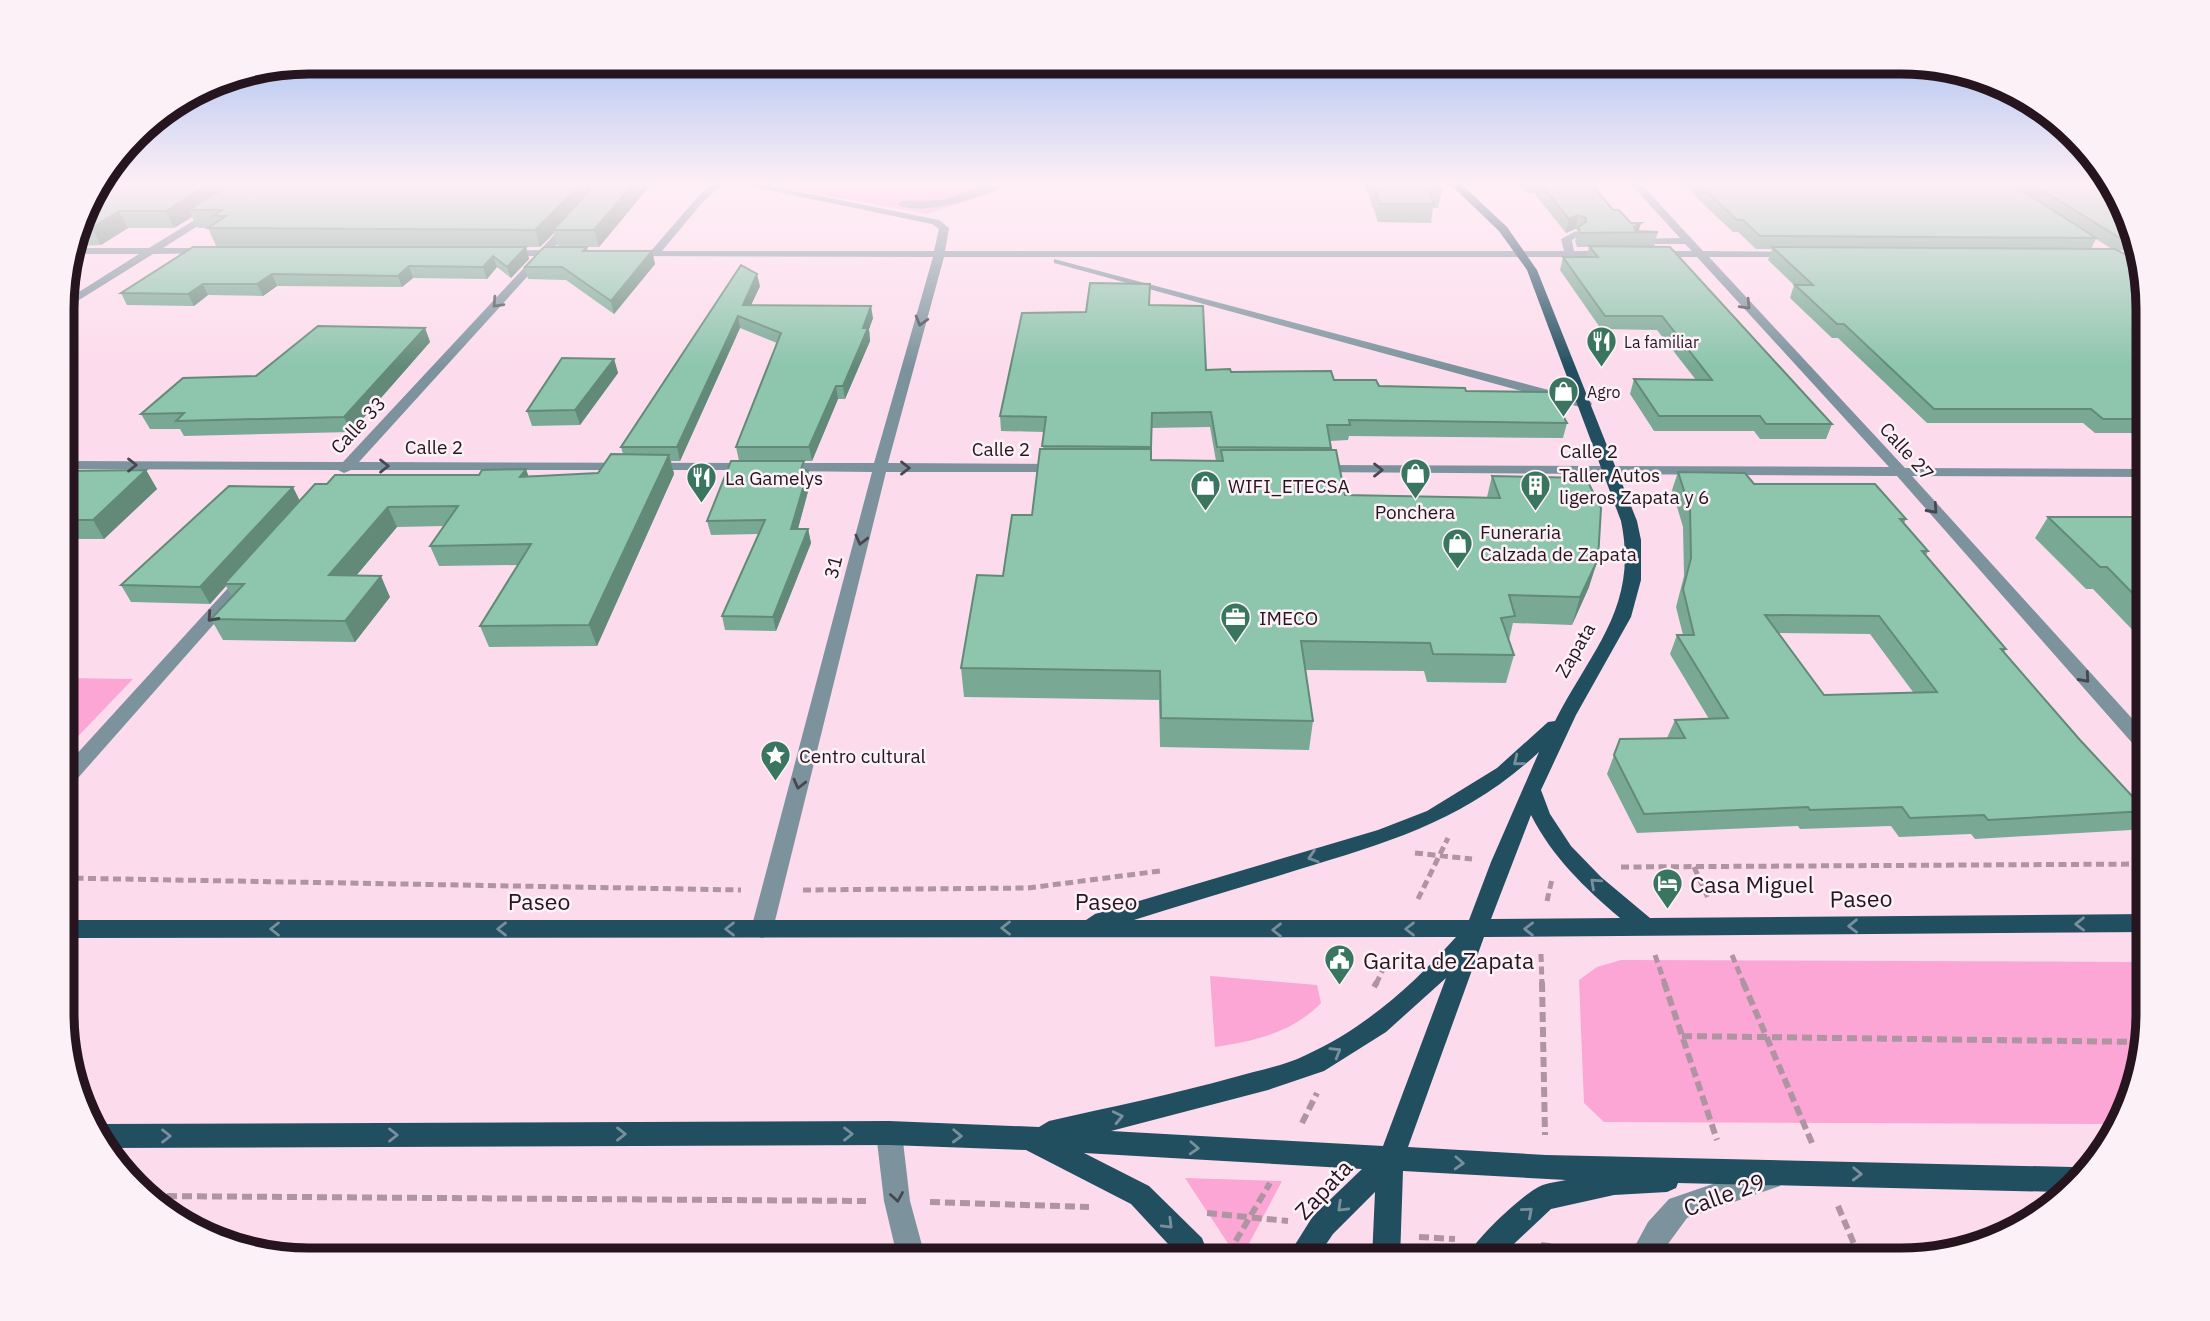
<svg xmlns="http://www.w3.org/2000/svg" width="2210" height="1321" font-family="'IBM Plex Sans',sans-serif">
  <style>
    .green { fill: #fba6d4 }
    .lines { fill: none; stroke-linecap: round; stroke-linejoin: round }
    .path-far1 { stroke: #af94a2; stroke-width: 5; stroke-dasharray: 8 4.5; stroke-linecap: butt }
    .path { stroke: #af94a2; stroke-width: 6; stroke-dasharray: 10 5; stroke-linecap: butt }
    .minor { fill: #7c939d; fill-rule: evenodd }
    .major { fill: #224f60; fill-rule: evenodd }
    .wall { fill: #79a995; fill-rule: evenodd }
    .shaded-wall { fill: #638a79 }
    .building { fill: #8dc5ad; stroke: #638a79; stroke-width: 2; fill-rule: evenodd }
    .oneway { stroke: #484751 }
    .oneway2 { stroke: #79909c }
    .labels { text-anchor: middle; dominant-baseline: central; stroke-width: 5; stroke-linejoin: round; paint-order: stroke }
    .far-poi-label { font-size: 16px; fill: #26141e; stroke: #fbf1f6; text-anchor: start }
    .street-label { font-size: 19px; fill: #26141e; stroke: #fbf1f6 }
    .poi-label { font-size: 19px; fill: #26141e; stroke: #fbf1f6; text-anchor: start }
    .near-poi-label { font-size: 23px; fill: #26141e; stroke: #fbf1f6; text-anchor: start }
    .near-street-label { font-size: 23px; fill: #26141e; stroke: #fbf1f6 }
    .rim { fill: none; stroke: #26141e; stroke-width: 9 }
  </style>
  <rect width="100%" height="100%" fill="#fcdcec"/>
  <path class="green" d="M751,182h275l-99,32z
    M63,678l70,1 -70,73z
    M1621,960l527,2v66l-29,96 -515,-2 -20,-19 -5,-123 18,-13z
    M1210,976l107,9 4,18c-29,30 -66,38 -106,44z
    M1185,1178l97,3 -41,78h-8l-2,-11z"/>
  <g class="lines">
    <path class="path-far1" d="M1415,853l57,6
      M1621,867l527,-3
      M1694,867l14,31
      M63,878l678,12
      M803,890l225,-2 132,-17
      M1418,899l30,-61
      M1547,901l5,-22
      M1541,954l1,30
      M1655,955l10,29
      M1732,955l12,29
      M1376,984l13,-27"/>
    <path class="path" d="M1542,982l3,153
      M1664,982l53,158
      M1743,982l69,161
      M1374,987l3,-5
      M1682,1036l462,6
      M1302,1123l15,-30
      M152,1196l714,5
      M930,1202l159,5
      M1838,1206l19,45
      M1207,1213l81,8
      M1419,1237l36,2
      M1541,1245l71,8
      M1228,1254l42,-71
      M1684,1255l262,-4"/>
    <path class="minor" d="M714,182h11l-24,22 -39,47h272l5,-22 -7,-5 -203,-42h21l189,38 10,8 -4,23h619l-3,-12 15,-8 5,3 -9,6 2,11h37l5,3 -5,3h-667l-56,206 173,1 7,4 -7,4h-175l-113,457 -3,6 -8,3 -8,-3 -3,-6 121,-457 -91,-1 -7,-4 7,-4h93l59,-206 -306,-1v-4l24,-1 44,-51z
      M997,182h15c-22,14 -92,36 -115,22l5,-3 40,-1z
      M1629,182h10l64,69 94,1 1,2 -5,3h-84l196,211 243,1v8l-236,-1 236,260v19l-7,-2 -244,-277 -586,-4 -2,-3 7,-4 573,2 -192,-210h-44l-5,-3 5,-3h39l-7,-7h-51l-1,-2 5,-3 42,-1z
      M214,208l5,3 -1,2 -55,35h45l4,1v4l-59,1 -90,56v-8l76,-48h-68l1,-6h77z
      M568,220l9,2 -25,28 13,1v4l-19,1 -187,206 394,1 5,1v6h-407l-7,3 -6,-3 -275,-1v-8l280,1 192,-206h-30l-4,-1v-4l39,-1z
      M1054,259l536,142 2,3 -2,3h-10l-526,-144z
      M245,574l8,5 -2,3 -181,205 -7,2v-20l176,-193z
      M889,1121l9,4 4,8 8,68 16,59h-28l-14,-59 -8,-68 4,-8z
      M1771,1164l9,4 4,9 -4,9 -93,32 -30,41h-29l20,-37 21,-23z"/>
    <path class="major" d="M1448,182h11l48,45 30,43 100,251 4,19v40l-10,37 -55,98 -35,75 9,24 21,32 30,31 49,41 498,-4v18l-664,5 -76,210 138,8 526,12 9,4 -21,21 -382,-9 -2,5 -9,4 -53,3 -63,14 -53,50h-32c7,-18 51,-59 69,-70 9,-6 21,-7 31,-9l-163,-9 -3,88h-28l3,-67 -42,42 -17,25h-30l27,-43 49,-47 -278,-16 65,33 53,52 8,21h-28l-51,-55 -105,-54 -137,-5 -787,3 -8,-22 4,-2 791,-3 150,6 10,-6c62,-14 125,-27 186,-44 24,-7 49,-11 71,-22 59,-27 107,-70 150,-118l-1393,1v-18h1023l9,-6 283,-84 49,-19 70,-43 51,-46 7,-1c36,-71 84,-114 66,-200l-94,-251 -28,-39zM1539,752l-48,110 -22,58h-335c54,-17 109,-33 163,-50 95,-29 167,-49 242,-118zM1531,815c22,43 53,72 89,103l-129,1zM1446,978l-63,168 -272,-15 157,-41 56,-19 62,-39z"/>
  </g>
  <path class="wall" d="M99,182h554l-54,65h-12l1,4h64l3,13 -41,50 -48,-34 -38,-1 -3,-12 33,-20 -4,-14 -14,14 -324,-1 -8,-18h-10l-6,-11 -18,11h-46l-27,17 -23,1 6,11 -18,11 21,-69z
    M1364,182h74l4,8 -4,18h-5l-2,15 -53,-1z
    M1519,182h71l23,28 18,13h10l-3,8 20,1 -4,14 178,178 -6,15h-66l-6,-8h-100l-24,-37 4,-15 62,1 -39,-50 -56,-1 -41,-59 3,-13h24l2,-10h-12l-2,-6 3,-11 -3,-1 -9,4 -32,-40h-8z
    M1682,182h429l23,69 -17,-1 17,9 2,-3 12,36v143h-10l-3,-2h-40l-12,-10h-156l-89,-85h-6l-42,-40 4,-13 -26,-25 4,-11h-16l-18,-17h-5l-29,-27zM2096,239l16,10h-21z
    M193,247h333l3,12 -18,19 -14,-11 -10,12 -74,-1 -11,9 -125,-1 -14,10 -55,-1 -14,11 -67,-1 -6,-12z
    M760,286l-9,19 122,13 -4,11 1,12 -25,58h-7l-26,62h-73l-3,-14 41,-104 -37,-15 -60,133h-9l3,13 -77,172 -108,1 -9,-21 38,-61 -79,1 -9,-20 14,-20 -47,1 -41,49 34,21 -35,45 -132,-2 -12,-21 21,-22 -6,-11 -16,18 -79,-2 -10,-17 179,-84 27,-17 271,-11 25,-19 -2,-7z
    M1149,305l57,65 128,10 45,6 87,5 101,32 -4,15 -214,-2 -1,4 -18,1 1,9 14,45 142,2 5,-21 97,111 -17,38 -59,-2 -4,17 5,15 -8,28 -79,-1 -3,-11 -119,-1 8,51 -4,29 -149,-3 -1,-47 -195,-3 -3,-29 42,-92 29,-61 11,-66 1,-17 -43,-1 -1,-15 86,-104zM1210,427l6,34 -65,-1v-32z
    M425,328l5,14 -79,90 -167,4 -4,-7h-30l-9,-15 115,-38z
    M614,359l4,14 -38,52 -48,1 -5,-15z
    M146,470l11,19 -53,50h-41v-68z
    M805,470l5,14 -12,45h10l3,14 -35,88 -51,-1 -3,-14 37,-82 -48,1 -4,-14z
    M1678,472l76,12 152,35 -2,4 24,28 -2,5 80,93 -2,3 76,88 66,71 -15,19 -156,9 -4,-5 -72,3 -8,-11 -91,3 -2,-3 -161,7 -30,-59 13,-35 47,-1 8,-18 34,-1 -39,-65 7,-19h6l-7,-28 8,-31 -1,-49 -11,-37zM1779,633l91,1 43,58 -89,3z
    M2048,517h100v129l-55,-57h-7l-51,-51z
    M1915,1254l2,5h-8z"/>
  <path class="shaded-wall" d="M212,182h34l-57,28 3,7 -18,11 -8,-17z
    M635,182h18l-54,65 -5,-17z
    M582,183l5,17 -34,30 1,3 -14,14 -5,-17z
    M119,211l9,17 -27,17 -9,-17z
    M1578,215l-3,14 -9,4 3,-14z
    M1641,223l-3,10h-5l1,-6z
    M75,240l9,17 -18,11z
    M526,247l3,12 -18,19 -4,-11z
    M652,251l3,13 -41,50 -3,-13z
    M493,256l4,11 -10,12 -4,-12z
    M409,266l4,12 -11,9 -4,-11z
    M272,274l5,12 -14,10 -6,-12z
    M757,274l3,12 -15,32 -2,-13z
    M203,284l5,11 -14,11 -6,-12z
    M871,306l2,12 -4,11 1,12 -25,58 -2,-13z
    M738,316l2,12 -60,133 -3,-14z
    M425,328l5,14 -79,90 -7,-15z
    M614,359l4,14 -38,52 -5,-15z
    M836,386l2,13 -26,62 -3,-14z
    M669,455l5,19 -77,172 -8,-21z
    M526,469l7,20 -13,-12z
    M146,470l11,19 -53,50 -11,-19z
    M808,471l2,13 -16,59 -3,-14z
    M293,487l8,16 -77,81 2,2 -16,18 -10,-17z
    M388,507l9,20 -58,69 -10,-21z
    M808,529l3,14 -35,88 -3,-14z
    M1598,559l-9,28 -17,38 8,-28z
    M381,576l9,21 -35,45 -10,-21z"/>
  <path class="building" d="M99,182h113l-46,29h-47l-27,17h-14l9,-29z
    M234,182h401l-41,48h-41l36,-39v-4l-7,-4 -47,47 -327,-2 18,-12h-12l8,-6h-33z
    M1373,182h65l4,8h-14l6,14h-54z
    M1539,182h51l23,28h6l12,13h10l-7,4 2,4 22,1 -78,1 -2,-6 8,-5v-4l-8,-3 -9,4z
    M1697,182h312l87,56 -336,-2 -17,-16h-6z
    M2029,182h82l19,56h-10z
    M1589,246l81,1 162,177h-66l-6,-8h-101l-25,-37 78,1 -50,-64h-57l-42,-59h35z
    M193,247h333l-19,20 -14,-11 -10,11 -74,-1 -11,10 -126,-2 -15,10h-54l-15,10 -67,-1z
    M544,247h43l-4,4h69l-41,50 -49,-34h-37z
    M1772,247l343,2 23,12 10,31v129l-4,-2h-41l-12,-10h-157l-90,-85h-7l-42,-39h18z
    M741,265l16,9 -14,31 128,1 -8,22h5l-25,58h-7l-27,61h-73l45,-114 -43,-17 -61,131h-56z
    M1090,283l60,1 -1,21 54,1 3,64 24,-1 1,3 100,-1 3,9h42l3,6 86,2 1,3 84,1 17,31 -218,-3 1,5h-23l4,23 -114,-1 -6,-35 -59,1 -1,34 -109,-1 4,-29 -46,-1 22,-103 64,-1z
    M318,326l107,2 -81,89 -168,4 8,-8 -43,1 42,-36 73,-2z
    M562,358l52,1 -39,51 -48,1z
    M1040,449h111v11l72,1 -2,-11h115l9,45 155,3 -8,-22 94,2 15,30 -3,51 -18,38 -71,-2 6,21 -14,2 13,37 -81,-1 -3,-11 -129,-2 12,80 -152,-3 -1,-47 -199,-3 16,-93 26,1 9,-61h20z
    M611,454l58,1 -80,170 -109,1 51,-82 -101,2 28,-40 -70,1 -59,68 52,1 -36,45 -134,-2 33,-35h-20l91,-100h12l8,-9h144l3,-5 44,-1 -6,8 78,-4z
    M731,461h73l-3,8 7,2 -17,58h17l-35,88 -51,-1 43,-96 -58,1z
    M146,470l-53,50h-30v-49z
    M1678,472l67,1 9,11h121l31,35h-6l28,32h-6l84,98h-5l79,91 66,71 -158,9 -4,-5 -74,3 -8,-11 -92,3 -2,-3 -164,7 -30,-59 6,-16 65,-1 -10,-18 53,-2 -51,-83h17l-11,-46 8,-31 -1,-49zM1765,615l114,1 58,76 -113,3z
    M229,486l64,1 -93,100 -79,-2z
    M2048,517h100v92l-41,-42h-7z
    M1940,1252l-22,7 -3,-5z
    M417,1257l-1,3h-83l1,-2z"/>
  <defs><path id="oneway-chevron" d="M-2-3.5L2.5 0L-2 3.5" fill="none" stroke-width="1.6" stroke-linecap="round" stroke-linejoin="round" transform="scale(1.75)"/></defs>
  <g class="oneway">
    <use href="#oneway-chevron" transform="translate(497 303) rotate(133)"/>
    <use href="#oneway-chevron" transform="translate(1746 305) rotate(47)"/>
    <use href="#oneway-chevron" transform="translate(921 321) rotate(106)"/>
    <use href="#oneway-chevron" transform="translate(132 465)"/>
    <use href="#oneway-chevron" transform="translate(384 466)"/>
    <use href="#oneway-chevron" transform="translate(905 468)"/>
    <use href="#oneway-chevron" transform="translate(1378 470)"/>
    <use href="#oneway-chevron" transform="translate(1933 509) rotate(48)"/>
    <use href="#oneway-chevron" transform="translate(861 540) rotate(104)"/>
    <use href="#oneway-chevron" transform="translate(212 617) rotate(132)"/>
    <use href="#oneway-chevron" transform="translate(2085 678) rotate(48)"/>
    <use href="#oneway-chevron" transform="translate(799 784) rotate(104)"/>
    <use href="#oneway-chevron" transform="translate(897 1197) rotate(81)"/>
  </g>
  <g class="oneway2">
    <use href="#oneway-chevron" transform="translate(1518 761) rotate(141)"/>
    <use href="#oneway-chevron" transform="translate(1313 857) rotate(162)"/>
    <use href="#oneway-chevron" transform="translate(1595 883) rotate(-138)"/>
    <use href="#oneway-chevron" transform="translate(2080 924) rotate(179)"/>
    <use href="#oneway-chevron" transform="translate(1853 926) rotate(179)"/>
    <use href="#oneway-chevron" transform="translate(1006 928) rotate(180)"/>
    <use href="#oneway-chevron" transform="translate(275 929) rotate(180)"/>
    <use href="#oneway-chevron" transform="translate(502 929) rotate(180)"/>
    <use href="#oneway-chevron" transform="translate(730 929) rotate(180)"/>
    <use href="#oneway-chevron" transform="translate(1410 929) rotate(180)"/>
    <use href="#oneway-chevron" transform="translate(1529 929) rotate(-179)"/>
    <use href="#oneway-chevron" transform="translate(1277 930) rotate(-180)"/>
    <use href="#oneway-chevron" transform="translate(1336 1052) rotate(-31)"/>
    <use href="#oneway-chevron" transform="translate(1118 1117) rotate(-13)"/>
    <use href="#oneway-chevron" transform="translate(621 1134)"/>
    <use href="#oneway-chevron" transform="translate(848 1134)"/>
    <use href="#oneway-chevron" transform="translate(393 1135)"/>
    <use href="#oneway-chevron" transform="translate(166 1136)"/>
    <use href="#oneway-chevron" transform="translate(957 1136) rotate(2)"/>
    <use href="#oneway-chevron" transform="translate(1194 1148) rotate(3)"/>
    <use href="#oneway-chevron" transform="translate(1459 1163) rotate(3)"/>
    <use href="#oneway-chevron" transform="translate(1857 1174) rotate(2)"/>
    <use href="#oneway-chevron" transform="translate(1342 1207) rotate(136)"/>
    <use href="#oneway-chevron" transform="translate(1528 1212) rotate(-41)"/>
    <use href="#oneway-chevron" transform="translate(1168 1224) rotate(45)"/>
  </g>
  <linearGradient id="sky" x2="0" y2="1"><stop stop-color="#97b7f0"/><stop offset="0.5" stop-color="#feeff6"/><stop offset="1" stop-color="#feeff6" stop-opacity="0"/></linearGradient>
  <rect width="2210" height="367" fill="url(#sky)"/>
  <defs>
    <symbol id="restaurant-pin" viewBox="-11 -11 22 30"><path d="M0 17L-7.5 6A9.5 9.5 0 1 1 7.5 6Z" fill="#3a755f" stroke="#fbf1f6"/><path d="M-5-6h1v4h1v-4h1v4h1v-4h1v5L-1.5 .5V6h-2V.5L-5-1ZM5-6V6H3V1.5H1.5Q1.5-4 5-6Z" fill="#fff"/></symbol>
    <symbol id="shop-pin" viewBox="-11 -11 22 30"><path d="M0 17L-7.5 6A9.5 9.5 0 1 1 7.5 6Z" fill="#3a755f" stroke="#fbf1f6"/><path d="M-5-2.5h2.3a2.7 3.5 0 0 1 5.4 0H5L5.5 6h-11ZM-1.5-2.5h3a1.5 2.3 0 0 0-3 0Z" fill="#fff"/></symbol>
    <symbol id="building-pin" viewBox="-11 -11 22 30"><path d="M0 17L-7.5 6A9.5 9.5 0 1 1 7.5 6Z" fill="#3a755f" stroke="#fbf1f6"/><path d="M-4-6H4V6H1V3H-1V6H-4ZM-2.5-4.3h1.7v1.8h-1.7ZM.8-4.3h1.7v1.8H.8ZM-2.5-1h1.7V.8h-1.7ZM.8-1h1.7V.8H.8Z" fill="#fff"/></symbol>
    <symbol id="office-pin" viewBox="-11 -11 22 30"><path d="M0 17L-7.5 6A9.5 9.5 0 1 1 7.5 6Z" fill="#3a755f" stroke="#fbf1f6"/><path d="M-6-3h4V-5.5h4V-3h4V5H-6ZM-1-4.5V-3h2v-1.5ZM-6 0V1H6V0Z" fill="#fff"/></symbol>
    <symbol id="sight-pin" viewBox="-11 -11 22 30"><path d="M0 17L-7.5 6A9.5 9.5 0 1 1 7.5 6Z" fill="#3a755f" stroke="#fbf1f6"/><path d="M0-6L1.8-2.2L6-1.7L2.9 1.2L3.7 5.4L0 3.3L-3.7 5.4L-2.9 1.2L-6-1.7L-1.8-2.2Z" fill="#fff"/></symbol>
    <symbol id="hotel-pin" viewBox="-11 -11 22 30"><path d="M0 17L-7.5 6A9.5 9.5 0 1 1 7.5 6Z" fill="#3a755f" stroke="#fbf1f6"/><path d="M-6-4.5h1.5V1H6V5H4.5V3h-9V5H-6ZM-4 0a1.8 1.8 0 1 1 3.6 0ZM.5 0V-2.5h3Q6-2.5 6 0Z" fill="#fff"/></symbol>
    <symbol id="civic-pin" viewBox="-11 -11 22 30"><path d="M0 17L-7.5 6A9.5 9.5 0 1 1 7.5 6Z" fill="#3a755f" stroke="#fbf1f6"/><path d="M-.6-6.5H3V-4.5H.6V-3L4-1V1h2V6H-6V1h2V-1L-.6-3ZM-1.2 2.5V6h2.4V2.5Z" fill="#fff"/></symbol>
  </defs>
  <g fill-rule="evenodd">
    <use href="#restaurant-pin" x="1584" y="324" width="35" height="47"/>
    <use href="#shop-pin" x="1546" y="374" width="35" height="47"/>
    <use href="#shop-pin" x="1398" y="456" width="35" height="47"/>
    <use href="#restaurant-pin" x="684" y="460" width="35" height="47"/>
    <use href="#shop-pin" x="1188" y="468" width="35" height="47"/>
    <use href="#building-pin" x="1518" y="468" width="35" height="47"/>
    <use href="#shop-pin" x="1440" y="526" width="35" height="47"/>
    <use href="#office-pin" x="1218" y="600" width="35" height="47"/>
    <use href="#sight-pin" x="758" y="738" width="35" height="47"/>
    <use href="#hotel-pin" x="1650" y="866" width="35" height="47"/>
    <use href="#civic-pin" x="1322" y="942" width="35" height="47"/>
  </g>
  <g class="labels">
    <g class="far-poi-label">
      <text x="1624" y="342">La familiar</text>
      <text x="1587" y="392">Agro</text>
    </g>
    <g class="street-label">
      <text transform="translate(358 425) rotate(-47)">Calle 33</text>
      <text x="434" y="447">Calle 2</text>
      <text x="1001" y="449">Calle 2</text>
      <text x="1589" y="451">Calle 2</text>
      <text transform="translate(1907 451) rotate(48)">Calle 27</text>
      <text transform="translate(833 567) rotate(-76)">31</text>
      <text transform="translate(1575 650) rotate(-60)">Zapata</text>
    </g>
    <g class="poi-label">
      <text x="1559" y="475">Taller Autos<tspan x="1559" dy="22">ligeros Zapata y 6</tspan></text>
      <text x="725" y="478">La Gamelys</text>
      <text x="1228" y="486">WIFI_ETECSA</text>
      <text x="1415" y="512" text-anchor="middle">Ponchera</text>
      <text x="1480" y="532">Funeraria<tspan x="1480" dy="22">Calzada de Zapata</tspan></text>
      <text x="1259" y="618">IMECO</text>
      <text x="799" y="756">Centro cultural</text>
    </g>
    <g class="near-poi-label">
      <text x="1690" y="884">Casa Miguel</text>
      <text x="1363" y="960">Garita de Zapata</text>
    </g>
    <g class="near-street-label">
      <text transform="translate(1861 898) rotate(-1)">Paseo</text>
      <text x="539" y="901">Paseo</text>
      <text x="1106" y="901">Paseo</text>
      <text transform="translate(1323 1189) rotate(-47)">Zapata</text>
      <text transform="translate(1724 1194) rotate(-20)">Calle 29</text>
    </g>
  </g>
  <path d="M0 0H2210V1321H0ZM309 74H1901A235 235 0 0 1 2136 309V1013A235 235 0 0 1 1901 1248H309A235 235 0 0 1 74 1013V309A235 235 0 0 1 309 74Z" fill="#fbf1f6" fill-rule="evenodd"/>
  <path class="rim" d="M309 74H1901A235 235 0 0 1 2136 309V1013A235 235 0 0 1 1901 1248H309A235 235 0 0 1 74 1013V309A235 235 0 0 1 309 74Z"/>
</svg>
